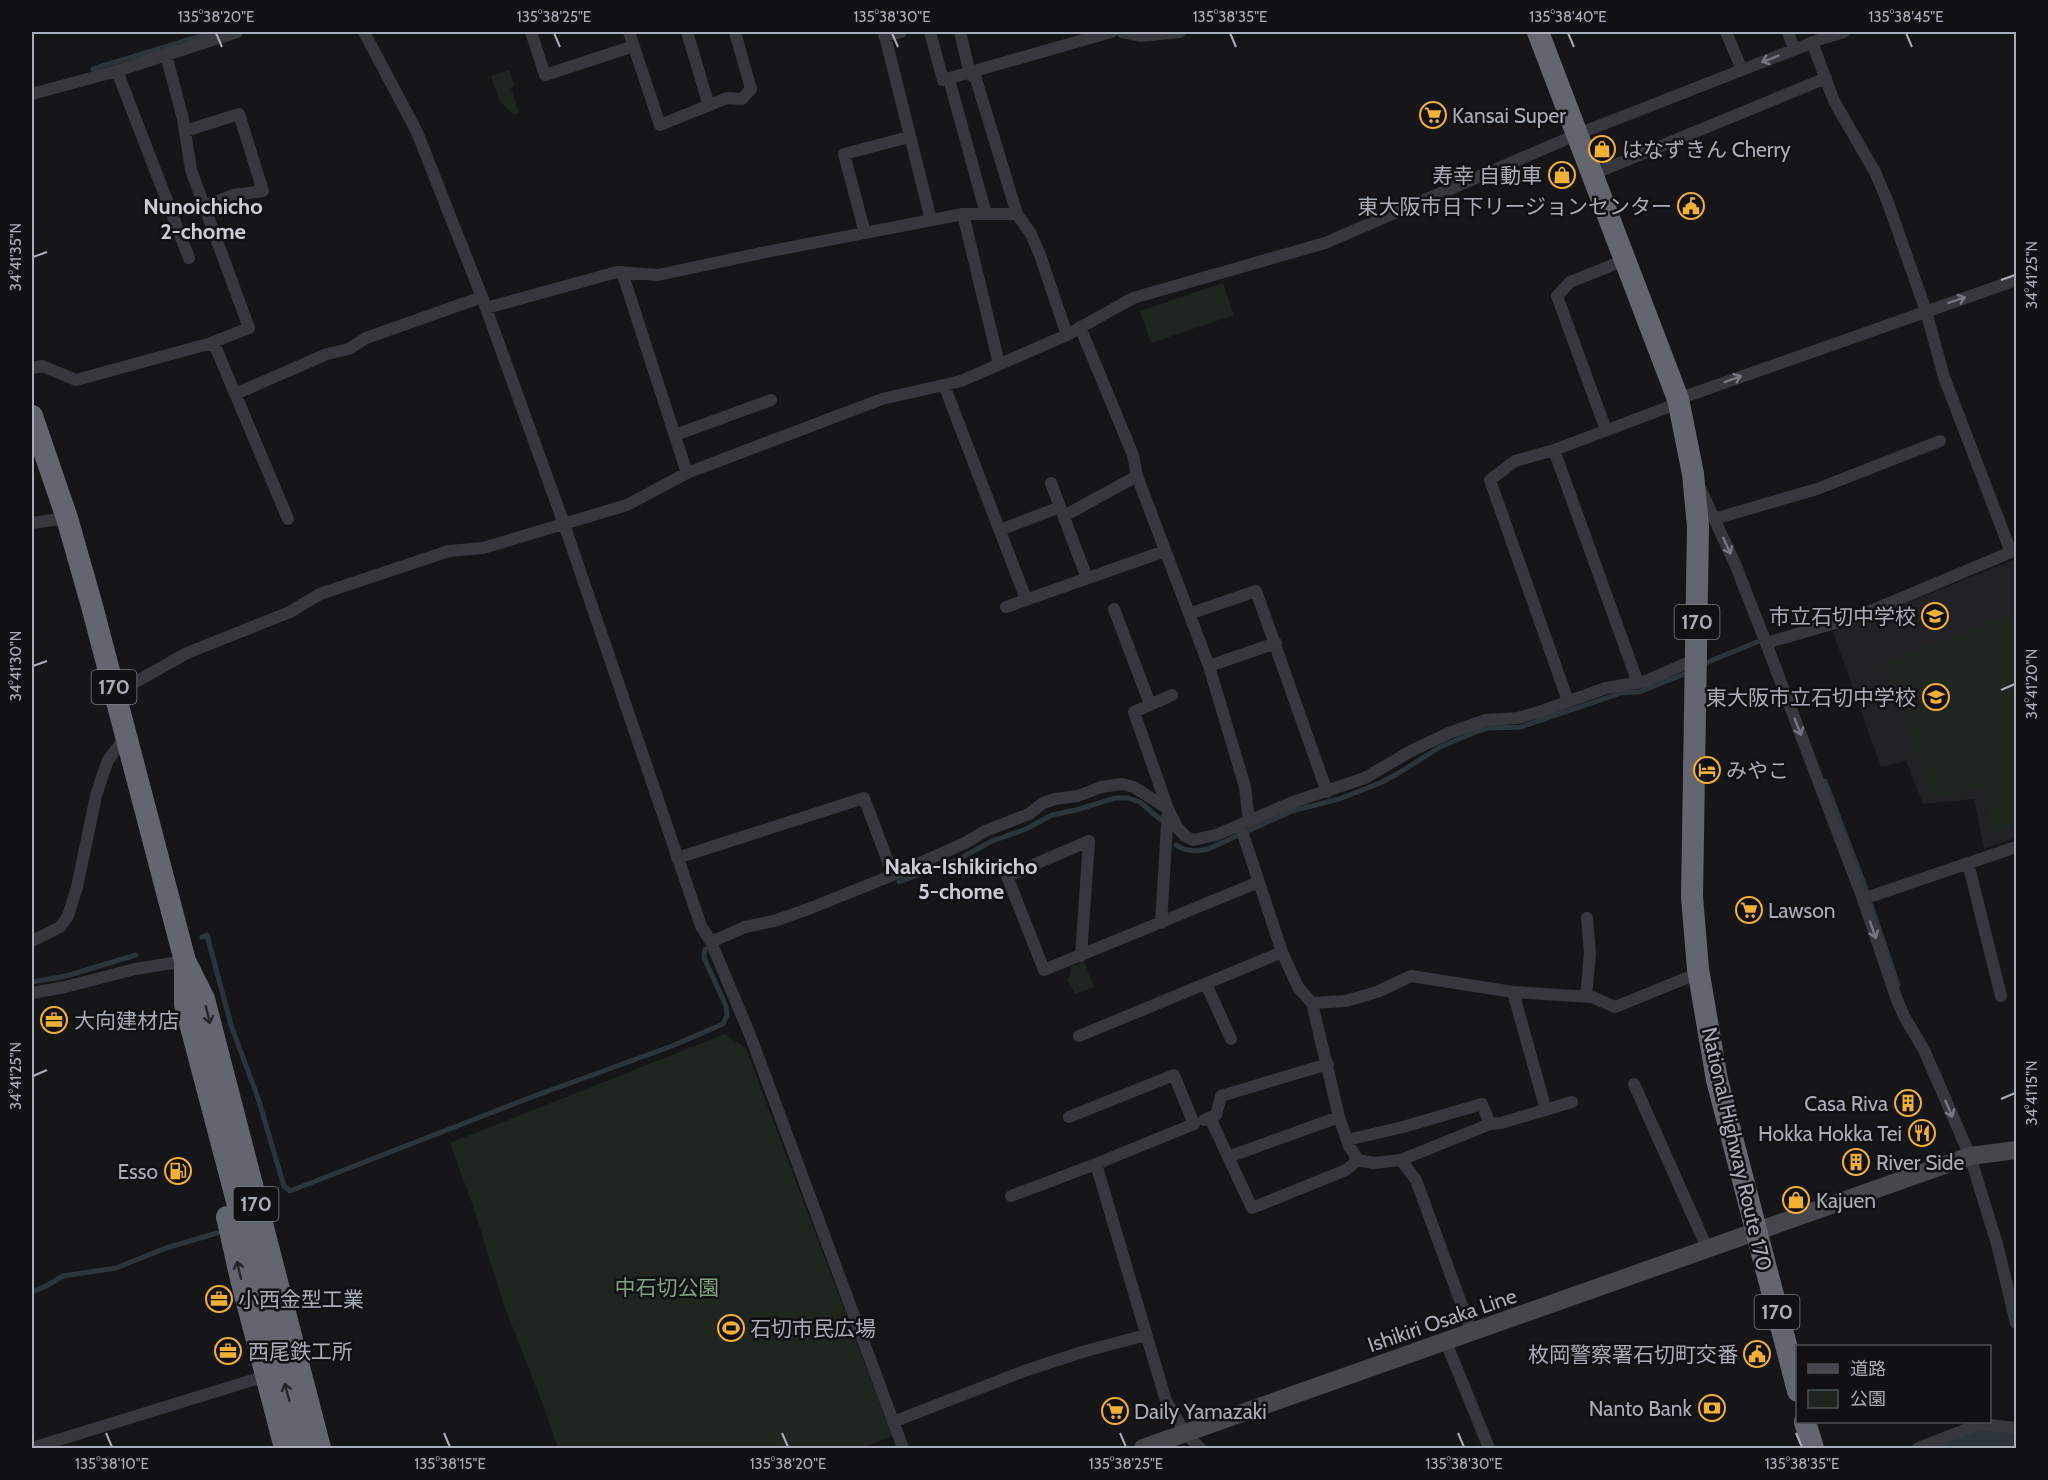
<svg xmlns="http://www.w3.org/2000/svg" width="2048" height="1480" font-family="Cabin,'Noto Sans JP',sans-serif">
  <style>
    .built { fill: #222225 }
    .green { fill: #1e261f }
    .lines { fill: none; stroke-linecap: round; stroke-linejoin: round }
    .stream { stroke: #2c353c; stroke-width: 5 }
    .river { stroke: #2c353c; stroke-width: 30 }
    .street { stroke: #37383d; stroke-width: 12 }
    .secondary { stroke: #45474d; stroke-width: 18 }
    .highway { stroke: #63666e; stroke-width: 22 }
    .oneway { stroke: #757881 }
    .oneway2 { stroke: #26262a }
    .ticks { fill: none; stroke: #a8adb8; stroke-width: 2 }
    .labels { text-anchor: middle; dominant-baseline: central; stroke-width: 5; stroke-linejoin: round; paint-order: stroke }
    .shield { fill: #111113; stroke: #7b7e86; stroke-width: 1.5 }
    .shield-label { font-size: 20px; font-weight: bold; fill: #a8adb8 }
    .poi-label { font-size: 21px; fill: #a8adb8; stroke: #111113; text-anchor: start }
    .street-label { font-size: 21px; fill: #a8adb8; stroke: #111113 }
    .park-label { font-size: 21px; fill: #7fa381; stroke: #111113 }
    .neighbourhood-label { font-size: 22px; font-weight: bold; fill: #c9ccd4; stroke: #111113 }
    .neatline { fill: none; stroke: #a8adb8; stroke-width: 2 }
    .ticks-label { font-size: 15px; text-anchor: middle; fill: #a8adb8 }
  </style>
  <rect width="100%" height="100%" fill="#161618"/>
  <path class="built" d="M2016,559v279l-32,11 -10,-50 -51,5 -17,-43 -25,6 -48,-135z"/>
  <path class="green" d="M509,70l6,16 -4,2 8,25 -4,2 -15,-13 -9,-26z
    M1223,283l11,32 -83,28 -11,-32z
    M2016,613v210l-26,9 -6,-43 -52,8 -48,-134z
    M1084,962l10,25 -19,7 -7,-14 4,-14z
    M725,1034l20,14 5,11 142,377 -30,12h-304l-12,-35 -42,-108 -31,-99 -23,-63z"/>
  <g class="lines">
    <path class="stream" d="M93,69l121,-37
      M1703,664l54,-22
      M1825,781l42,111
      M1176,845c10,7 20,7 32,4l84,-38 47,-12 41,-16 17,-9 43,-27 38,-16 10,-3 33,-1 100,-34 18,-1 48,-19
      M899,882l60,-23 33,-18 34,-12 26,-14 24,-5 39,-12h13l12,4 21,18
      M1871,905l27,80
      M202,937l5,-2 24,90 27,73 26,88 6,5 239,-93 143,-52 51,-22 4,-9 -1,-9 -22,-48 1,-9
      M32,982l34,-6 70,-21
      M32,1292l14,-6 17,-10 53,-8 50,-20 51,-15"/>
    <path class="river" d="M1947,1448l35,-12 34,2"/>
    <path class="street" d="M364,32l53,100 65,165 82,227 137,402 10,16 39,93 153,413
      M531,32l14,43 89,-29
      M629,32l31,93 67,-27 15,1 9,-10 -16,-57
      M687,32l22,74
      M884,32l47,188
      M930,32l13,48 168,-48
      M960,32l10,42 6,5 41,135 14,20 9,21 27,80
      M1122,32l18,4 40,-4
      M1726,32l16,38
      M1788,32l6,17
      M884,36l17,-4
      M1812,42l22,59 41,71 12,28 39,111 18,66 67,175
      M166,55l17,64 8,51 58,158 -41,16
      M117,71l72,187
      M949,79l37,135
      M32,94l85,-23 120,-39
      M185,131l54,-17 24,77 -30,4 -29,11
      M1593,174l233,-96
      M963,214l36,150
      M865,233l-21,-79 65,-17
      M622,272l65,201
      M486,308l131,-36 41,3 113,-24 192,-37h54
      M1080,327l53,128 4,21 72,190 36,121 4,34
      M32,368l10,-2 34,14 132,-36 7,2 73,173
      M944,385l82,214
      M235,394l92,-40 22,-5 17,-11 116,-41
      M1678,399l338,-119
      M1606,430l-49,-134 13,-14 55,-22
      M675,435l96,-35
      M1554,450l84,233
      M1051,483l36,95
      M1700,488l36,78 30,77 97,256 34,101 7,16 20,34 46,106 27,88 19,79
      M1064,516l73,-40
      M1714,519l103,-30 123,-48
      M32,523l35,-5
      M1000,530l60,-23
      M1006,607l159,-56
      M1114,609l36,95
      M1189,614l67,-23 71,201
      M1766,643l90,-26 160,-67
      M1209,666l67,-23
      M118,700l14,-16 55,-31 103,-41 30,-18 129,-43 34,-3 144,-43 60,-32 195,-74 79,-18 106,-46 66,-37 192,-55 253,-109 246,-96 20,-6
      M1568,701l-78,-221 25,-19 39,-11 125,-47
      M1240,825l42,127 16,35 14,16 27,114 10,29 9,14 15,3 28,-3 15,20 56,153
      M677,858l187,-60 29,77
      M1968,863l33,133
      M1863,899l153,-52
      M1161,923l7,-114 -34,-97 38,-17
      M32,941l28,-14 8,-11 9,-29 19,-91 6,-19 6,-17 18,-23
      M711,942l34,-15 29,-6 37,-13 82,-33 72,-32 20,-12 44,-17 14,-11 12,-4 23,-3 23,-9 21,-3 12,3 34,22 9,18 8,9 8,4 23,-5 77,-33 72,-24 46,-27 38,-18 37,-13 32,-2 21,-6 67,-24 40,-7 50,-22
      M1081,956l8,-115 -82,35 37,94 215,-88
      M1206,984l25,55
      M1513,992l33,118
      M32,993l33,-6 70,-18 50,-8
      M1586,997l4,-44 -3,-35
      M1312,1003l34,-2 31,-9 34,-16 102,16 79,5 23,10 84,-34
      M1079,1036l203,-84
      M1634,1084l74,166
      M1210,1118l42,90 94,-38 12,-10
      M1204,1120l12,-5 5,-19 107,-32
      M1347,1140l56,-13 79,-23 8,20
      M1228,1157l111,-40
      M1401,1160l89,-36 11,-1 71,-21
      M1096,1164l70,237 20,33 14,14
      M1011,1196l85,-32 98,-40 -20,-49 -105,42
      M1446,1342l43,106
      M893,1422l131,-51 58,-19 64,-17
      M32,1448l234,-72
      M1918,1448l62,-24 36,4"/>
    <path class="secondary" d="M1143,1448l827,-292 46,-6"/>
    <path class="highway" d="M1538,32l140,367 15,75 5,52 -6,371 6,72 19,111 81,311
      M32,416l35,102 25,88 93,355 19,38 116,449
      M185,966v38l117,444
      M227,1217l14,62 44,169
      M1805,1422l8,26"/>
  </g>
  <defs><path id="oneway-shaft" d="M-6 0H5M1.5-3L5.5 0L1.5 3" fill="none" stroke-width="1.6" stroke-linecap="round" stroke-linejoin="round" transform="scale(1.5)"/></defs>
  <g class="oneway">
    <use href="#oneway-shaft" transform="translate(1770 59) rotate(159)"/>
    <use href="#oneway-shaft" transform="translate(1957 300) rotate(-19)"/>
    <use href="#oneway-shaft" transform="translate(1733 379) rotate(-20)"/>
    <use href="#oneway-shaft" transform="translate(1727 546) rotate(65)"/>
    <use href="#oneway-shaft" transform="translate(1798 727) rotate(69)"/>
    <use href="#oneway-shaft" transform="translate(1873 930) rotate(71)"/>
    <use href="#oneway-shaft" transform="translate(1949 1109) rotate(67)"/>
  </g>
  <g class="oneway2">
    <use href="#oneway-shaft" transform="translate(208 1015) rotate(76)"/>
    <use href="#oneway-shaft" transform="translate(239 1270) rotate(-103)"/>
    <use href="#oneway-shaft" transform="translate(287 1392) rotate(-105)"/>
  </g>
  <path class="ticks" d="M216,33l6,14M554,33l6,14M892,33l6,14M1230,33l6,14M1568,33l6,14M1906,33l6,14M33,257l14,-5M2001,280l14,-5M33,666l14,-5M2001,690l14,-6M33,1076l14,-6M2001,1099l14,-6M106,1433l6,14M444,1433l6,14M782,1433l6,14M1120,1433l6,14M1458,1433l6,14M1796,1433l6,14"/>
  <defs>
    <symbol id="supermarket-ring" viewBox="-11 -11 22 22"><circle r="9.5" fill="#111113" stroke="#f2b134" stroke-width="1.5"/><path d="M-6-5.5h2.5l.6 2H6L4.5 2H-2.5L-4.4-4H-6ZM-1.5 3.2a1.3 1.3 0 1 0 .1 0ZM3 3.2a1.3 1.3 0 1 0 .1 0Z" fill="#f2b134"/></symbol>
    <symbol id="shop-ring" viewBox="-11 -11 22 22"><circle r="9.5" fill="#111113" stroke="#f2b134" stroke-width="1.5"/><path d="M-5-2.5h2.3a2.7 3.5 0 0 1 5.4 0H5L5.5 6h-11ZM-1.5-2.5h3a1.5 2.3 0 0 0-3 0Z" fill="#f2b134"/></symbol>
    <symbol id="civic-ring" viewBox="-11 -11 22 22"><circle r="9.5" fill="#111113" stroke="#f2b134" stroke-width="1.5"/><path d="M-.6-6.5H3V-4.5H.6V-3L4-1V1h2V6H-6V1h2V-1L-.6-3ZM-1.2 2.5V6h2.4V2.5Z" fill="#f2b134"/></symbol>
    <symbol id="school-ring" viewBox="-11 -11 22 22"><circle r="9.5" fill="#111113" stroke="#f2b134" stroke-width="1.5"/><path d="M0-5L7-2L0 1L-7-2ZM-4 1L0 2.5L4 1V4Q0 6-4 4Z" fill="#f2b134"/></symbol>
    <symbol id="hotel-ring" viewBox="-11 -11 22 22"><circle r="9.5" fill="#111113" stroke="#f2b134" stroke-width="1.5"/><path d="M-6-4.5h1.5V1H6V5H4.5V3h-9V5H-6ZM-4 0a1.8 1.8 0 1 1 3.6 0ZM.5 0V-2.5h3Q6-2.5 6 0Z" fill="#f2b134"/></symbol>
    <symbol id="office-ring" viewBox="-11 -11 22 22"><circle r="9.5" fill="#111113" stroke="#f2b134" stroke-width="1.5"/><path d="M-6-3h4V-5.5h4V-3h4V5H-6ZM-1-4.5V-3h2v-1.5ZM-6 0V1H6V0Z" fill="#f2b134"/></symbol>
    <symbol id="building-ring" viewBox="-11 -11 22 22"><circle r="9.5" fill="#111113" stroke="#f2b134" stroke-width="1.5"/><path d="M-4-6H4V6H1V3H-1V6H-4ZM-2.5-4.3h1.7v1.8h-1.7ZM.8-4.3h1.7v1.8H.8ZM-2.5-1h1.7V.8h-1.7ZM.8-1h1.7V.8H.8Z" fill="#f2b134"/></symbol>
    <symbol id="restaurant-ring" viewBox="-11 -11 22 22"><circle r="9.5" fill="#111113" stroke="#f2b134" stroke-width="1.5"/><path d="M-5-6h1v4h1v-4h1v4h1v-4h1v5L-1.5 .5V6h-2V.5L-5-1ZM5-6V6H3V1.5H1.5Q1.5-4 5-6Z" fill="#f2b134"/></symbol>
    <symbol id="fuel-ring" viewBox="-11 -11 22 22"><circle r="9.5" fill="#111113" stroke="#f2b134" stroke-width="1.5"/><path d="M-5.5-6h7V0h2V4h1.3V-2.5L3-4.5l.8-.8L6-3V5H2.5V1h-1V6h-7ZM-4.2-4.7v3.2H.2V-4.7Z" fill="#f2b134"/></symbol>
    <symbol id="stadium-ring" viewBox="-11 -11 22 22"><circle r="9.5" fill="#111113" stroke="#f2b134" stroke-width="1.5"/><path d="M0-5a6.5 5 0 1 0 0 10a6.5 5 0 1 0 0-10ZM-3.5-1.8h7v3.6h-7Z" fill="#f2b134"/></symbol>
    <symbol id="bank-ring" viewBox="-11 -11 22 22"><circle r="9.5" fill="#111113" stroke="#f2b134" stroke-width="1.5"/><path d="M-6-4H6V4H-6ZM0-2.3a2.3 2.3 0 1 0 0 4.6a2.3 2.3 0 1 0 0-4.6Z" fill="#f2b134"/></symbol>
  </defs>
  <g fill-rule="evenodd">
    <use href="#supermarket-ring" x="1418" y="100" width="30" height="30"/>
    <use href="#shop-ring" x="1587" y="134" width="30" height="30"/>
    <use href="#shop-ring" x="1547" y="160" width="30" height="30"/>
    <use href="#civic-ring" x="1676" y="191" width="30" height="30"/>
    <use href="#school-ring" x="1920" y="601" width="30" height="30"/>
    <use href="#school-ring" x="1921" y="682" width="30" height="30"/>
    <use href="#hotel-ring" x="1692" y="755" width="30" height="30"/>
    <use href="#supermarket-ring" x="1734" y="895" width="30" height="30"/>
    <use href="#office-ring" x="39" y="1005" width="30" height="30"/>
    <use href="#building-ring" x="1893" y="1088" width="30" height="30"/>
    <use href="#restaurant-ring" x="1907" y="1118" width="30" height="30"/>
    <use href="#building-ring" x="1841" y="1147" width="30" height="30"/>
    <use href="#fuel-ring" x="163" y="1156" width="30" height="30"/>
    <use href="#shop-ring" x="1781" y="1185" width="30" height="30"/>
    <use href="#office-ring" x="204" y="1284" width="30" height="30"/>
    <use href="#stadium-ring" x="716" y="1313" width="30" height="30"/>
    <use href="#office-ring" x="213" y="1336" width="30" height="30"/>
    <use href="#civic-ring" x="1742" y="1339" width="30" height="30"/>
    <use href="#bank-ring" x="1697" y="1393" width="30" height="30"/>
    <use href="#supermarket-ring" x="1100" y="1396" width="30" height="30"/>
  </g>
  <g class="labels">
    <g class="shield">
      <rect x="1674.5" y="605" width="45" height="34" rx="4.5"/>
      <rect x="91.5" y="670" width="45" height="34" rx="4.5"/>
      <rect x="233.5" y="1187" width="45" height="34" rx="4.5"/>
      <rect x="1754.5" y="1295" width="45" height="34" rx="4.5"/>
    </g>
    <g class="shield-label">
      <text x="1697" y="622">170</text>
      <text x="114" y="687">170</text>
      <text x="256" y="1204">170</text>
      <text x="1777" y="1312">170</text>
    </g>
    <g class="poi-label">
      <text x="1452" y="115">Kansai Super</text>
      <text x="1622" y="149">はなずきん Cherry</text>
      <text x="1542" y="175" text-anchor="end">寿幸 自動車</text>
      <text x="1672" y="206" text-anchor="end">東大阪市日下リージョンセンター</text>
      <text x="1916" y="616" text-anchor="end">市立石切中学校</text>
      <text x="1916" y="697" text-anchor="end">東大阪市立石切中学校</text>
      <text x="1726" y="770">みやこ</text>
      <text x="1768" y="910">Lawson</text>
      <text x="74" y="1020">大向建材店</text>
      <text x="1888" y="1103" text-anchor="end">Casa Riva</text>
      <text x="1902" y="1133" text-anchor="end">Hokka Hokka Tei</text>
      <text x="1876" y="1162">River Side</text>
      <text x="158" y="1171" text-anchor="end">Esso</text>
      <text x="1816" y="1200">Kajuen</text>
      <text x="238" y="1299">小西金型工業</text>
      <text x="750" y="1328">石切市民広場</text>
      <text x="248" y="1351">西尾鉄工所</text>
      <text x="1738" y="1354" text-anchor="end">枚岡警察署石切町交番</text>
      <text x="1692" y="1408" text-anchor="end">Nanto Bank</text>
      <text x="1134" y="1411">Daily Yamazaki</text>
    </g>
    <g class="street-label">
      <text transform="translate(1737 1149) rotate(77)">National Highway Route 170</text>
      <text transform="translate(1442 1320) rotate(-19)">Ishikiri Osaka Line</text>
    </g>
    <g class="park-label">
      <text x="667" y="1287">中石切公園</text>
    </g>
    <g class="neighbourhood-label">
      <text x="203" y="206">Nunoichicho<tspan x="203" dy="25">2-chome</tspan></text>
      <text x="961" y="866">Naka-Ishikiricho<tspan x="961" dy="25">5-chome</tspan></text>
    </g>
  </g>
  <rect width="2048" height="1480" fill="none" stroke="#111113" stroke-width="66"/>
  <rect x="1796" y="1345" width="195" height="78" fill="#111113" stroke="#4d4f55" stroke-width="1.5"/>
  <rect x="1808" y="1364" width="30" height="9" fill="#45474d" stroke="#4d4f55" stroke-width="1.5"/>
  <text x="1850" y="1375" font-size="18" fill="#a8adb8">道路</text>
  <rect x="1808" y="1390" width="30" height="18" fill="#1e261f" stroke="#4d4f55" stroke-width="1.5"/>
  <text x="1850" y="1405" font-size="18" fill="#a8adb8">公園</text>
  <rect x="33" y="33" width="1982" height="1414" class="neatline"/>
  <g class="ticks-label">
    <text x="216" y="22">135°38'20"E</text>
    <text x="554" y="22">135°38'25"E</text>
    <text x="892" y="22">135°38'30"E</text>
    <text x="1230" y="22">135°38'35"E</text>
    <text x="1568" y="22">135°38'40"E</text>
    <text x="1906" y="22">135°38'45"E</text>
    <text transform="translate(16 257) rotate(-90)" y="5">34°41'35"N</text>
    <text transform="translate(2032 275) rotate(-90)" y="5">34°41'25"N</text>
    <text transform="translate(16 666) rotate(-90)" y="5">34°41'30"N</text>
    <text transform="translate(2032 684) rotate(-90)" y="5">34°41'20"N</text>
    <text transform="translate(16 1076) rotate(-90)" y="5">34°41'25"N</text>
    <text transform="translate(2032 1093) rotate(-90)" y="5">34°41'15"N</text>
    <text x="112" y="1469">135°38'10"E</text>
    <text x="450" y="1469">135°38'15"E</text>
    <text x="788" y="1469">135°38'20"E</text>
    <text x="1126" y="1469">135°38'25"E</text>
    <text x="1464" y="1469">135°38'30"E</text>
    <text x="1802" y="1469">135°38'35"E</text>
  </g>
</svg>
